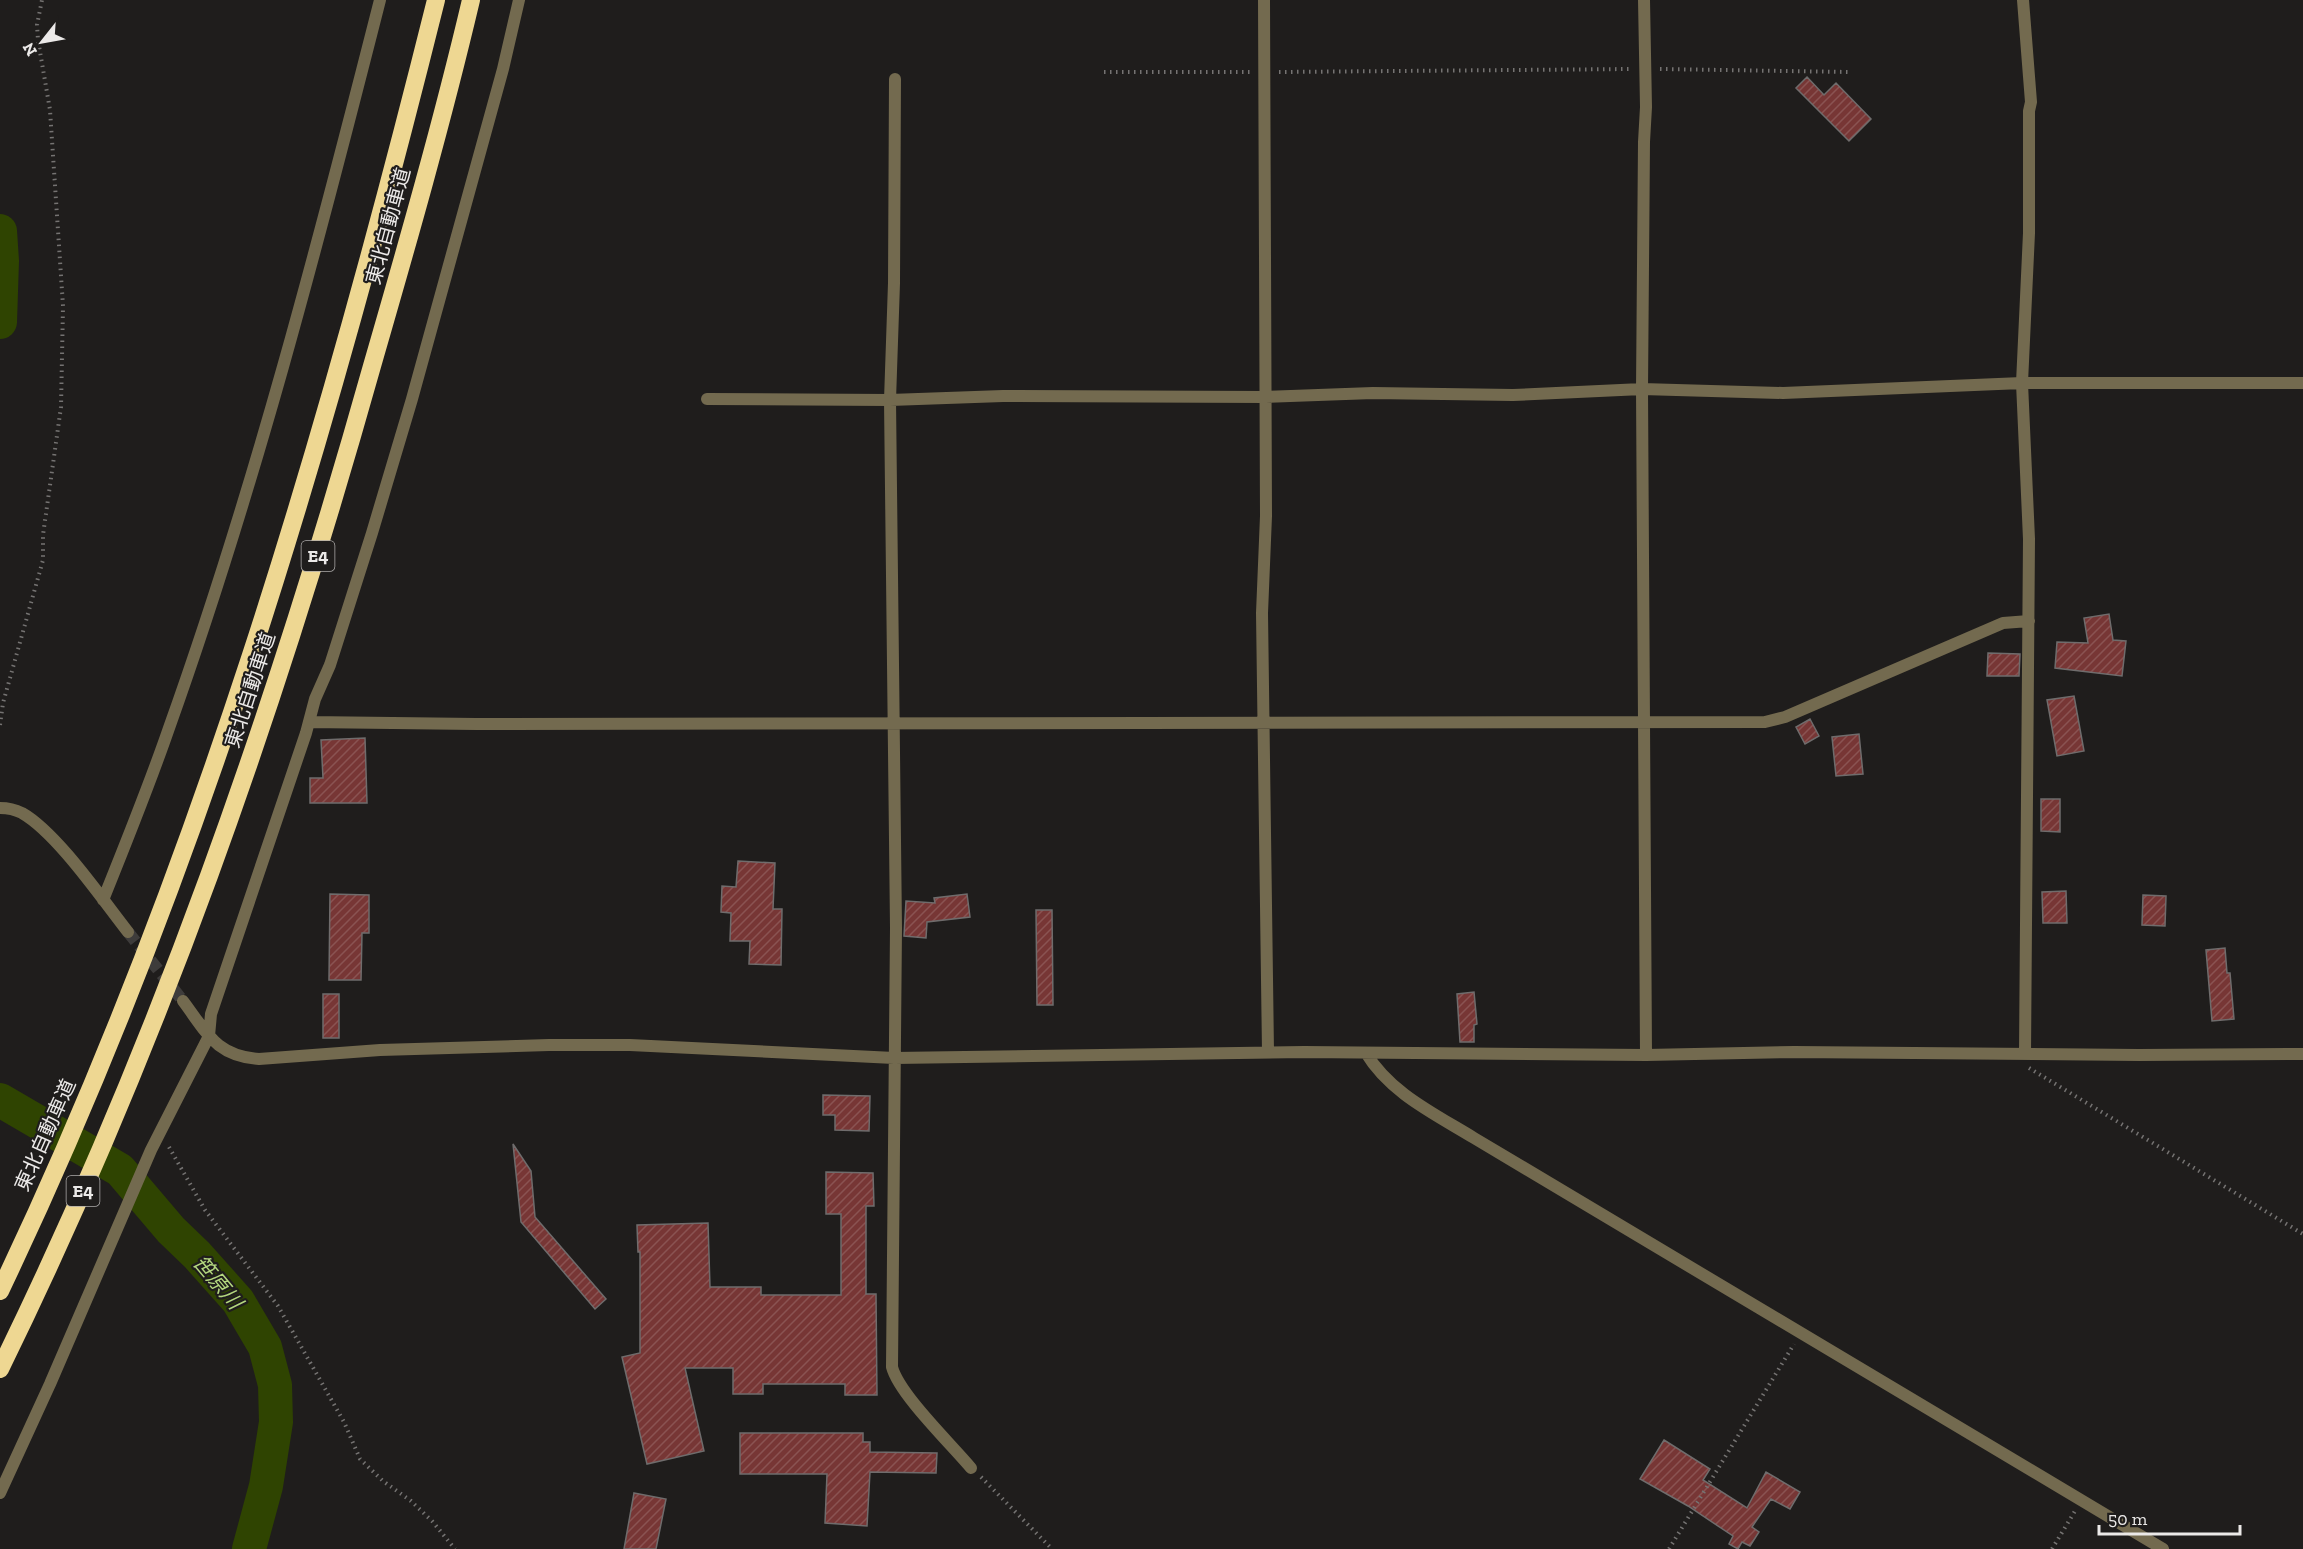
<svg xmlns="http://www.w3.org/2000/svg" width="2303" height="1549" font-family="'Zilla Slab','Noto Sans JP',serif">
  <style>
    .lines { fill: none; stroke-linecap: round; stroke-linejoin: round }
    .river { stroke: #2f4401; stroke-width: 34 }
    .building { fill: url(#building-hatch); stroke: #6f6c6c; stroke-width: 1.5 }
    .minor-tunnel { stroke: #3e3c3b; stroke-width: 12; stroke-dasharray: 12 6; stroke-linecap: butt }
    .path { stroke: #757372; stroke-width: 4; stroke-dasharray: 1.5 4.5; stroke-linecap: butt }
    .minor { stroke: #736a4f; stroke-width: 12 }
    .motorway { stroke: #eed792; stroke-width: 18 }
    .labels { text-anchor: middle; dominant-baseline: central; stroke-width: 4.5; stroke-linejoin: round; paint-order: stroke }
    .shield { fill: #1f1d1c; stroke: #aeacab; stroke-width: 1.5 }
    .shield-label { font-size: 18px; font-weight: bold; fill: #ebe9e8 }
    .street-label { font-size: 20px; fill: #ebe9e8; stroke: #1f1d1c }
    .water-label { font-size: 21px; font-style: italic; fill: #b4d77f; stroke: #1f1d1c }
  </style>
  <defs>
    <pattern id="building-hatch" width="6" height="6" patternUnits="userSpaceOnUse" patternTransform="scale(1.5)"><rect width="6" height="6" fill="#773635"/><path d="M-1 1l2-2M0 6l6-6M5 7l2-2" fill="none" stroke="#8a5352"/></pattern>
  </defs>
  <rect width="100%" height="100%" fill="#1f1d1c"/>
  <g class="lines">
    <path class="river" d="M0,231l2,30 -2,61
      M0,1100l120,70 51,60 26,25 41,46 27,46 10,38 1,37 -10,64 -17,63"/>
  </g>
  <path class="building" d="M1807,77l17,18 12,-12 35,36 -22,22 -53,-53z
    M2109,614l4,26 13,1 -4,35 -67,-8 2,-26 31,1 -4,-25z
    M1988,653l32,1 -1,22h-32z
    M2074,696l10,55 -27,5 -10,-56z
    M1810,719l9,17 -14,8 -9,-17z
    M1859,734l4,40 -27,2 -4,-39z
    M365,738l2,65h-57v-25h13l-2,-38z
    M2041,799h19v33l-19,-1z
    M738,861l37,2 -2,46h9l-1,56 -32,-1 1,-23h-20l1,-28 -10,-1 1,-26 14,1z
    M2066,891l1,32h-24l-1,-31z
    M330,894l39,1v38h-7l-1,47h-32z
    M967,894l3,23 -43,5 -1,16 -22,-2 2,-35 29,2 -1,-5z
    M2143,895l23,1 -1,30 -23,-1z
    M1036,910h16l1,95h-16z
    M2225,948l2,25h3l4,46 -22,2 -6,-71z
    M1474,992l3,32 -3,1v17h-14l-3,-48z
    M323,994h16v44h-16z
    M823,1095l47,1 -1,35 -34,-1v-15h-12z
    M513,1144l18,27 4,46 71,82 -11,10 -74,-87z
    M826,1172l47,1 1,33h-8v88h10l1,101h-32v-11h-82v10h-30v-26h-48l19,83 -57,13 -25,-107 18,-4v-101h-2l-1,-27 71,-2 2,64h51v8h80v-81h-15z
    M740,1433h123v9h7v10l67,1 -1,20 -66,-1 -3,54 -42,-3 2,-49h-87z
    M1664,1440l46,29 -7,11 44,28 19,-36 34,20 -10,17 -19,-10 -19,28 7,5 -9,14 -8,-4 -4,7 -9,-5 4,-8 -45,-30 -48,-27z
    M634,1493l32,6 -10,50h-32z"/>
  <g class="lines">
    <path class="minor-tunnel" d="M128,932l55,69"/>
    <path class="path" d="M1660,69l188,3
      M1104,72h146
      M1279,72l352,-3
      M0,725l3,-22 40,-143v-25l18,-128 2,-101 -13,-196 -12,-70 -1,-15 5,-25
      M2029,1068l274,166
      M169,1147l36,63 73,96 66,116 16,37 23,22 28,20 21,20 23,28
      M981,1477l71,72
      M1669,1549l125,-205
      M2052,1549l23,-38"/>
    <path class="minor" d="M1264,0l2,516 -4,97 6,439
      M1644,0l2,107 -2,35 -2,247 4,666
      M2023,0l8,102 -2,9v122l-7,150 7,156 -4,515
      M895,79l-1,204 -4,117 6,528 -4,439c7,27 59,77 79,101
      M707,399l183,1 113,-4 263,1 107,-4 140,2 129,-6 141,4 239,-10h281
      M309,722l167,2 1289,-2 20,-5 218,-94 26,-2
      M0,808c7,0 16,2 22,5 35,20 80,86 106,119
      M103,900c23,-57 46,-114 66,-172 85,-238 149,-484 211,-728
      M183,1001c24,32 33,55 76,58l121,-9 169,-5h81l264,13 410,-6 342,3 148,-3 345,3 164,-1
      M1366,1053c24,40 69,61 108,85l689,411
      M0,1493l50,-109 101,-234 58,-114 2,-22 95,-281 9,-34 15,-34 42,-132 40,-134 91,-330 16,-69"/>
    <path class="motorway" d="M0,1291c197,-412 326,-850 436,-1291
      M0,1369c158,-322 275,-658 372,-1003 35,-121 70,-243 99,-366"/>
  </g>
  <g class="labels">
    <g class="shield">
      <rect x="301.5" y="541" width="33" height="30" rx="4.5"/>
      <rect x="66.5" y="1176" width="33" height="30" rx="4.5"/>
    </g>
    <g class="shield-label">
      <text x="318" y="556">E4</text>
      <text x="83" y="1191">E4</text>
    </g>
    <g class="street-label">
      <text transform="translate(388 226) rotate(-75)">東北自動車道</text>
      <text transform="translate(250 690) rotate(-72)">東北自動車道</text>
      <text transform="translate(45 1135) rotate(-66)">東北自動車道</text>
    </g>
    <g class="water-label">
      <text transform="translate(218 1282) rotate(50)">笹原川</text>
    </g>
  </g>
  <g transform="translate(42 42) rotate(239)" stroke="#1f1d1c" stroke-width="4.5" paint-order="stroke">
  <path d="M0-4.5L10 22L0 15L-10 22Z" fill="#ebe9e8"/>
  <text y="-9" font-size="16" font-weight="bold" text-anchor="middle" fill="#ebe9e8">N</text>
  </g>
  <path d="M2099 1525v9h141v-9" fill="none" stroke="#ebe9e8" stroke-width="3"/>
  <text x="2108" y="1525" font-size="18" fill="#ebe9e8" stroke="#1f1d1c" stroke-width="4.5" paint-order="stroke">50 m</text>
</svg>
